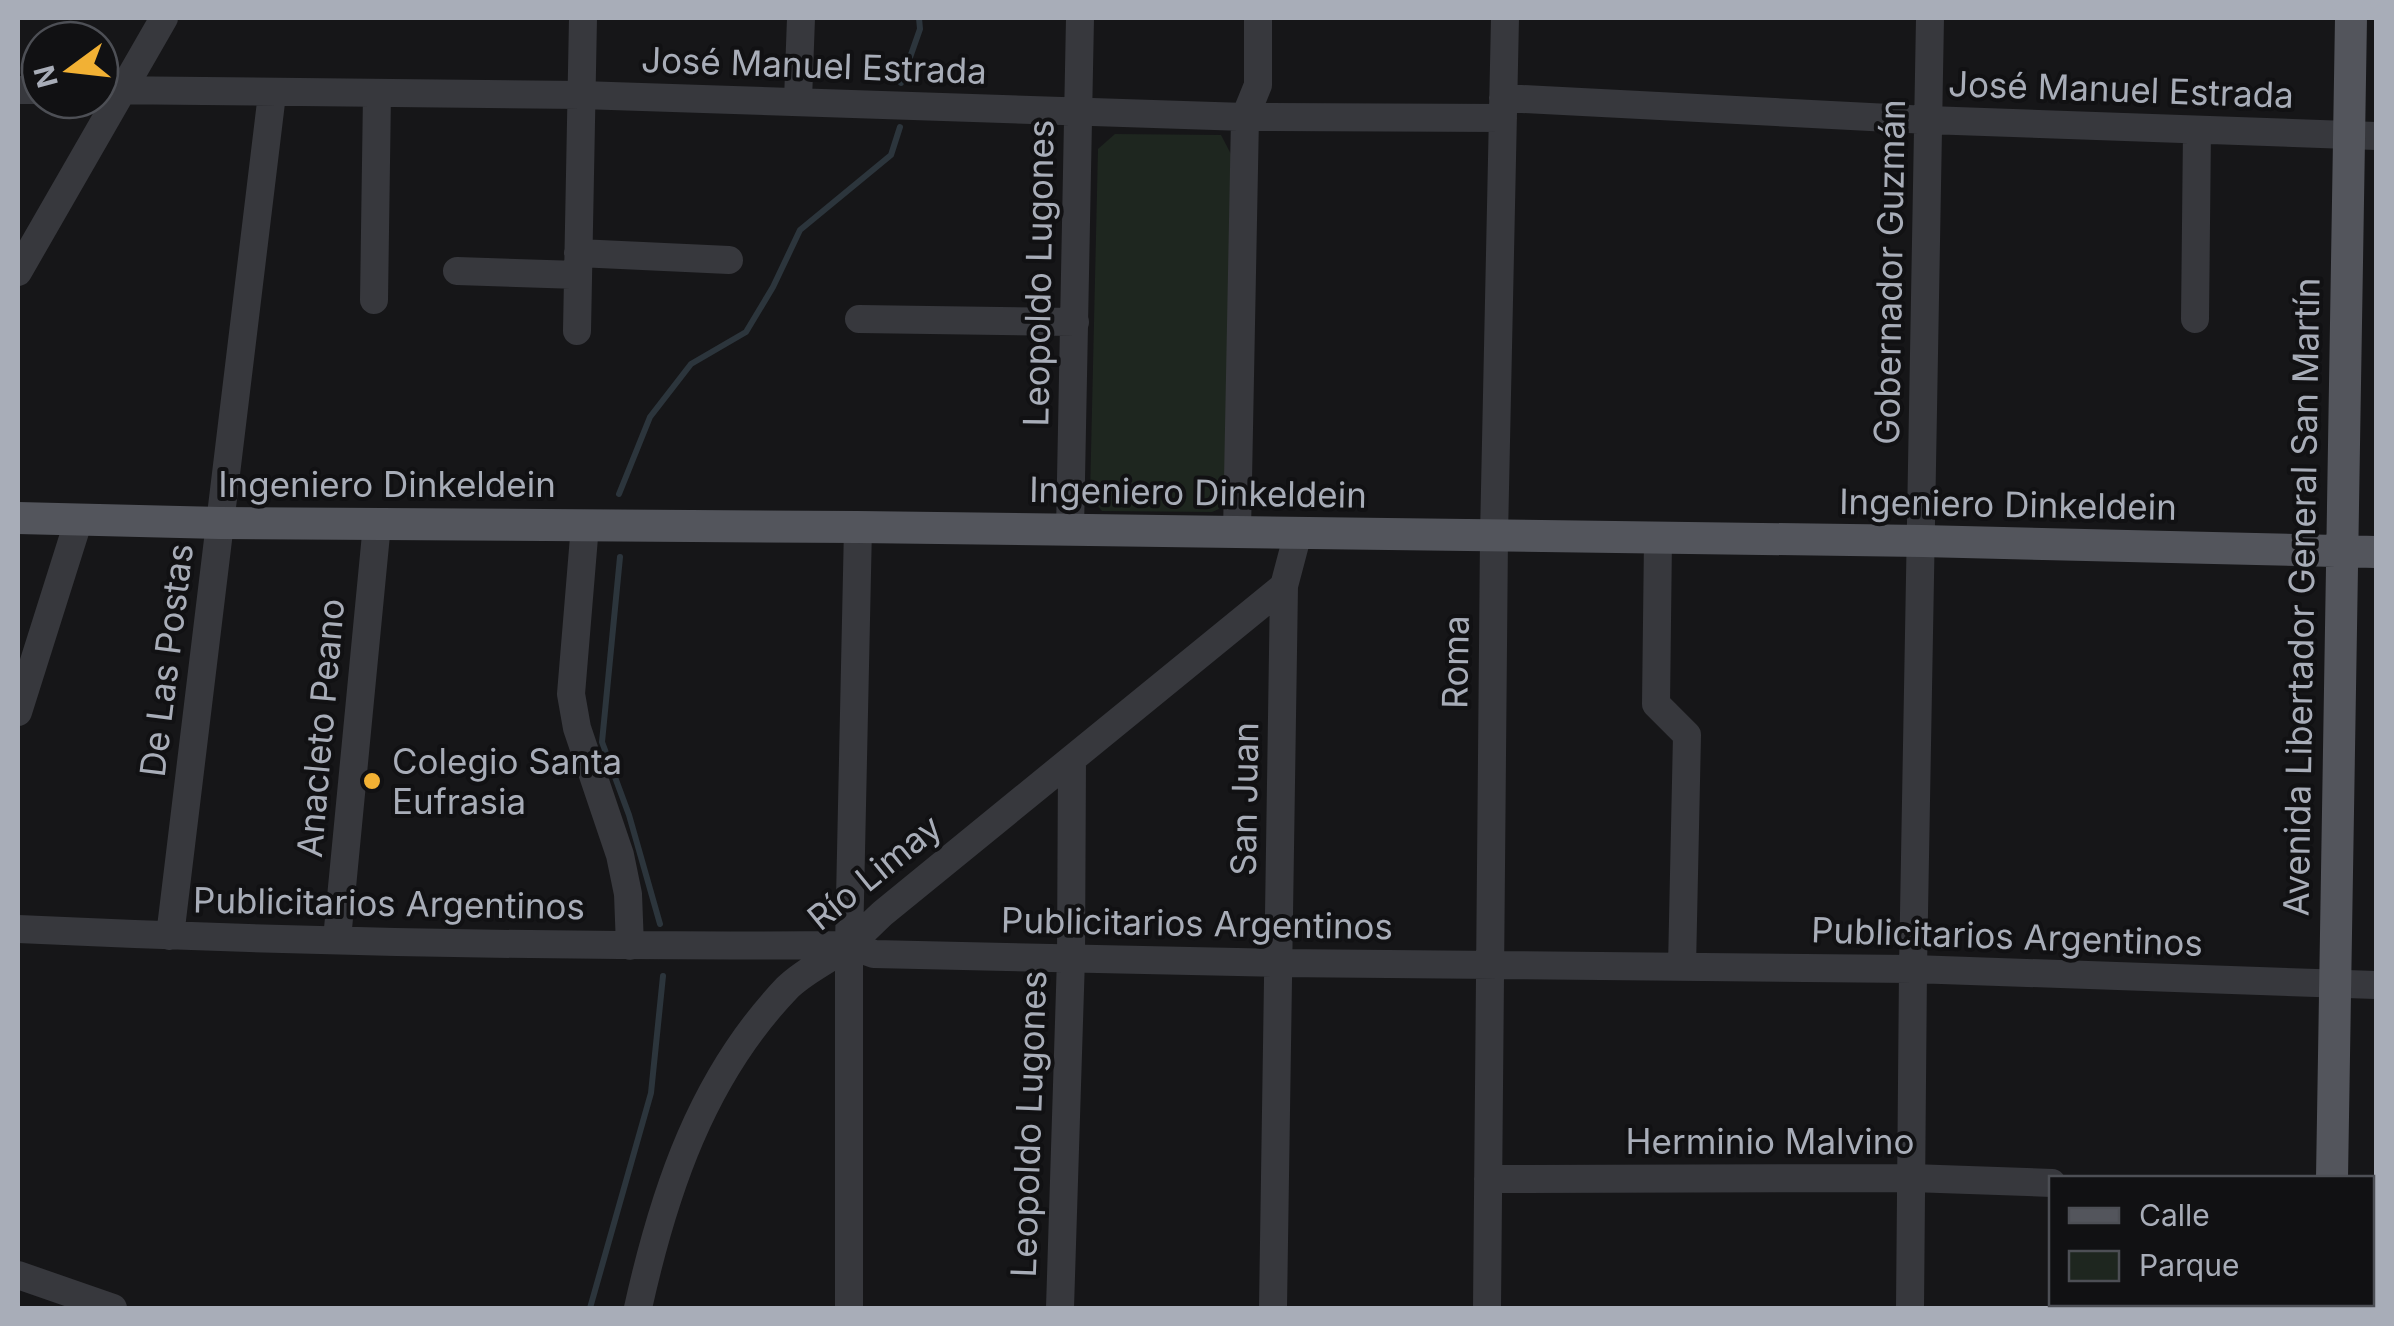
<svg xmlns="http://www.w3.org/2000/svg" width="2394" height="1326" font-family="Inter,sans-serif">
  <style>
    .green { fill: #1e261f }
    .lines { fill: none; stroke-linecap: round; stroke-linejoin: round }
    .stream { stroke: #2c353c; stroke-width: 6 }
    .minor { stroke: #37383d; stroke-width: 28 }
    .major { stroke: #53555c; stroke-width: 32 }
    .poi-dot { fill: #f2b134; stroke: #111113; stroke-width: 4 }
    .labels { text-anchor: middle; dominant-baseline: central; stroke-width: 8; stroke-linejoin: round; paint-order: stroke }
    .street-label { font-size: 35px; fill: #a8adb8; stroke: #111113 }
    .poi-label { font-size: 35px; fill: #a8adb8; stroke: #111113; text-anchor: start }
  </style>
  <rect width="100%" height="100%" fill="#161618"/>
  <path class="green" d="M1115,134l106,1 11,21 -6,350 -14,6 -110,-1 -12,-15 8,-347z"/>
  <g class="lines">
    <path class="stream" d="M901,83l19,-54 -1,-11
      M619,494l31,-77 41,-53 55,-32 27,-45 27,-57 91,-75 9,-28
      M620,557l-18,185 27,73 31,109
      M590,1308l61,-215 12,-117"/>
    <path class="minor" d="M18,90h22
      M100,90l481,5 664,22 258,1
      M1503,98l425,22 448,16
      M798,100l3,-82
      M578,253l151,7
      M457,271l121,4
      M18,272l146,-254
      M374,300l3,-206
      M859,319l216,3
      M2195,319l2,-189
      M577,331l6,-313
      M585,525l-14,169 6,34 43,127 8,39 2,52
      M1070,530l10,-512
      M1237,532l8,-415 13,-32v-67
      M1658,539l-2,165 31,31 -5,232
      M18,712l61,-193
      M18,929c276,13 554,18 831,16l25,9 404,9 635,6 463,16
      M170,936l102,-842
      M337,939l40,-415
      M1488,1179l423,-1 141,5
      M18,1275l95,33
      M638,1308c26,-117 64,-231 149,-320 18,-18 43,-28 62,-44 12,-9 23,-21 34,-31l401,-327
      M849,1308v-363l9,-418
      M1060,1308l11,-350 1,-197
      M1273,1308l11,-722 14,-53
      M1487,1308l7,-772 11,-518
      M1910,1308l3,-339 17,-951"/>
    <path class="major" d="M18,518l202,5 638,4 1064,14 454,11
      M2332,1178l19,-1160
      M2330,1308v-4"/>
  </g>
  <circle class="poi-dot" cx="372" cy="781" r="10"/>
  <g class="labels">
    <g class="street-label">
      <text transform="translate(814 65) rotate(2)">José Manuel Estrada</text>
      <text transform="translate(2121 89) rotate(2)">José Manuel Estrada</text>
      <text transform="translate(1889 272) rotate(-89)">Gobernador Guzmán</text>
      <text transform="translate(1038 273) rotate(-89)">Leopoldo Lugones</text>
      <text x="387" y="484">Ingeniero Dinkeldein</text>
      <text transform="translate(1198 492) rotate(1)">Ingeniero Dinkeldein</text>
      <text transform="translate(2008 504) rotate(1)">Ingeniero Dinkeldein</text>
      <text transform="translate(2301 597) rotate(-89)">Avenida Libertador General San Martín</text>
      <text transform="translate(166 660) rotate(-83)">De Las Postas</text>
      <text transform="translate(1455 662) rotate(-89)">Roma</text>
      <text transform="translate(320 728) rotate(-85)">Anacleto Peano</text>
      <text transform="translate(1244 799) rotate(-89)">San Juan</text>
      <text transform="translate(874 872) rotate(-39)">Río Limay</text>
      <text transform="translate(389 903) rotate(1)">Publicitarios Argentinos</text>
      <text transform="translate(1197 923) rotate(1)">Publicitarios Argentinos</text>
      <text transform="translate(2007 936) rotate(2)">Publicitarios Argentinos</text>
      <text transform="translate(1028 1124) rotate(-88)">Leopoldo Lugones</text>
      <text x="1770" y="1141">Herminio Malvino</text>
    </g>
    <g class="poi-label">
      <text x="392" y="761">Colegio Santa<tspan x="392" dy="40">Eufrasia</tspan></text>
    </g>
  </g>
  <rect width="2394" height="1326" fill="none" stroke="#a8adb8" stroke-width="40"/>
  <rect x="2049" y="1176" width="325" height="130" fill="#111113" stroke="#4d4f55" stroke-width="2.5"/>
  <rect x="2069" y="1208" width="50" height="15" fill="#53555c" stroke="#4d4f55" stroke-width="2.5"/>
  <text x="2139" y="1226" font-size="30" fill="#a8adb8">Calle</text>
  <rect x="2069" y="1251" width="50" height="30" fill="#1e261f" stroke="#4d4f55" stroke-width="2.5"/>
  <text x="2139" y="1276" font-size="30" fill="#a8adb8">Parque</text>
  <g transform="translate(70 70) rotate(255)"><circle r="48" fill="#111113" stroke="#4d4f55" stroke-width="2.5"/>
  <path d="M0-8L18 38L0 25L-18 38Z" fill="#f2b134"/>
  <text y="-15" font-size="28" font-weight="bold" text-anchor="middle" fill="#a8adb8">N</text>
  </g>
</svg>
